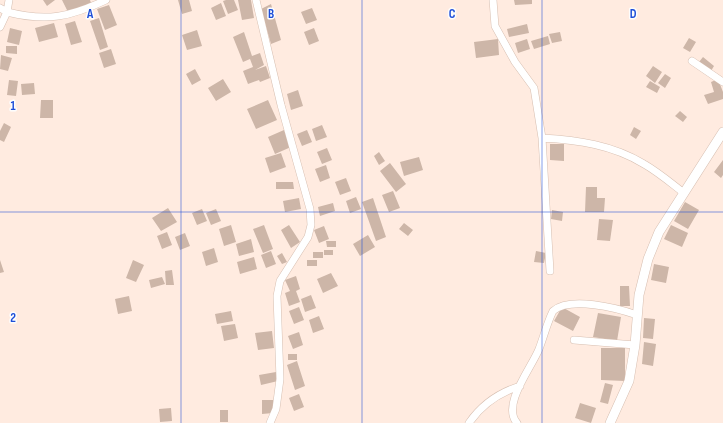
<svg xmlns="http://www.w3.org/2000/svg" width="723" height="423" font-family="'Sofia Sans Condensed',sans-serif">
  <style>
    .building { fill: #cdb6a8 }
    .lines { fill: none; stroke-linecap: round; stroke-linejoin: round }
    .minor-casing { stroke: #d7bfb1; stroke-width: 8 }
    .secondary-casing { stroke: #d7bfb1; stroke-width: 10 }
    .minor { stroke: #fff; stroke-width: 7 }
    .secondary { stroke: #fff; stroke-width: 9 }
    .grid { fill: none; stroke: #1d4ed8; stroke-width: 1; stroke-opacity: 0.55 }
    .grid-label { font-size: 13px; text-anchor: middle; font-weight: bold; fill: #1d4ed8; stroke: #fdfdfd; stroke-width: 3; stroke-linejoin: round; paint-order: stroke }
  </style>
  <rect width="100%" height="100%" fill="#ffebe0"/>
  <path class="building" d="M43,0h12l-8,6z
    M62,0h28l1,3 -22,11z
    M178,0h11l3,11 -10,3z
    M226,0h8l4,10 -10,4 -5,-13z
    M238,0h13l3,18 -12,2z
    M514,0h18v4l-17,1z
    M221,3l5,13 -10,4 -5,-12z
    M271,4l10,36 -10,4 -10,-35z
    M109,5l8,20 -12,5 -8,-21z
    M312,8l5,12 -11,4 -5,-12z
    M99,18l9,29 -8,3 -10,-29z
    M75,21l7,21 -11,3 -6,-21z
    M54,23l4,14 -19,5 -4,-14z
    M527,24l2,9 -20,4 -2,-8z
    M10,28l12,3 -3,14 -12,-3z
    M314,28l5,13 -10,4 -5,-13z
    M197,30l5,16 -15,4 -5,-15z
    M244,32l8,24 8,-3 4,12 -9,5 11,-4 4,12 -10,4 -1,-2 -11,4 -5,-13 10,-4 -3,-8 -7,3 -10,-25z
    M560,32l2,9 -10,2 -3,-9z
    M548,36l2,8 -16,5 -3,-8z
    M689,38l7,4 -6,10 -7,-4z
    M498,39l1,16 -23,3 -2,-16z
    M527,39l3,10 -12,4 -3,-10z
    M6,46h11v8l-11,-1z
    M111,49l5,15 -12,4 -5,-15z
    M1,55l11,3 -4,13 -8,-2z
    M703,57l11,9 -3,5 -12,-9z
    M653,66l9,6 -7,11 -9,-7z
    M195,69l6,11 -9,5 -6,-11z
    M665,74l6,4 -6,10 -7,-5z
    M223,79l8,13 -15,9 -8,-13z
    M718,79l5,13v7l-15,5 -4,-9 10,-3 -3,-10z
    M9,80l9,1 -2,15 -9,-1z
    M650,81l10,6 -3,6 -11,-6z
    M34,83l1,11 -13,1 -1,-11z
    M298,90l5,16 -12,4 -4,-16z
    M41,100h12v18h-13z
    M268,100l9,20 -21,9 -9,-20z
    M680,111l7,6 -4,5 -8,-6z
    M4,123l7,4 -7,15 -4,-2v-9z
    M322,125l5,12 -11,4 -4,-12z
    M634,127l7,4 -5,8 -6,-4z
    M284,130l7,17 -16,7 -7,-17z
    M307,130l5,12 -10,4 -5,-12z
    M550,144h14v17l-14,-1z
    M327,148l5,12 -10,4 -5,-12z
    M379,152l6,9 -6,4 -5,-9z
    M281,153l5,14 -16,6 -5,-15z
    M419,157l4,13 -19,6 -4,-14z
    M723,160v15l-2,3 -7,-6z
    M390,163l16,21 -10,8 -16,-21z
    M326,165l4,13 -10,4 -5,-13z
    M346,178l5,13 -11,4 -5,-13z
    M276,182h17l1,7h-18z
    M586,187h11v11h8l-1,14h-19z
    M393,191l7,17 -11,4 -7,-17z
    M356,197l5,12 -11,4 -4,-12z
    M299,198l2,11 -16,3 -2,-11z
    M373,198l13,39 -10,4 -14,-39z
    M685,202l14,8 -11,19 -14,-8z
    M333,203l2,8 -15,5 -2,-9z
    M168,208l9,14 -16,9 -9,-13z
    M202,209l5,12 -10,4 -5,-12z
    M216,209l5,12 -10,4 -5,-12z
    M552,210l11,2 -1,9 -11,-2z
    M599,219l14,1 -3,21 -13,-1z
    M404,223l9,7 -5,6 -9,-7z
    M231,225l5,17 -12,4 -5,-17z
    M264,225l9,24 -10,4 -10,-24z
    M289,225l11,17 -9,6 -10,-18z
    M671,225l17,8 -6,14 -18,-8z
    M324,226l5,13 -10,4 -5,-13z
    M167,232l5,13 -10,4 -5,-13z
    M185,233l5,13 -10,4 -5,-13z
    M368,235l7,12 -15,9 -7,-12z
    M251,239l3,13 -15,4 -3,-12z
    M326,241h10v6h-9z
    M214,248l4,14 -12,4 -4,-14z
    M324,250h9v5h-9z
    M271,251l5,13 -10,4 -5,-13z
    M536,251l10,2 -2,10 -10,-1z
    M313,252h10v6h-10z
    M282,253l5,9 -5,2 -5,-8z
    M254,257l3,12 -17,5 -3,-12z
    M0,260l4,12 -4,1z
    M133,260l11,5 -8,17 -10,-4z
    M307,260h10v6h-10z
    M654,264l15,3 -3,16 -15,-3z
    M172,270l2,15h-8l-1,-14z
    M331,273l7,13 -15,7 -6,-14z
    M296,276l4,13 -4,2 4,11 -11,4 -4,-13 5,-2 -5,-11z
    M162,277l3,7 -14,4 -2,-8z
    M620,286h9l1,20h-10z
    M311,295l5,13 -11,4 -4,-13z
    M129,296l3,15 -14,3 -3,-15z
    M299,307l5,13 -10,4 -5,-13z
    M562,307l18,10 -7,14 -19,-10z
    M231,311l2,10 -16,3 -2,-10z
    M598,313l23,4 -4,24 -24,-4z
    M319,316l5,13 -11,4 -4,-13z
    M644,318l11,1 -2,20 -10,-1z
    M235,324l3,14 -14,3 -3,-15z
    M272,331l2,17 -16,2 -3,-17z
    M299,332l4,13 -10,4 -5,-13z
    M644,342l12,2 -3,22 -11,-2z
    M601,348h24v33l-24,-1z
    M288,354h9v6h-9z
    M297,361l8,25 -10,4 -8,-25z
    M276,372l2,9 -17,4 -2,-10z
    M605,383l8,2 -5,19 -8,-2z
    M299,394l5,13 -10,4 -5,-13z
    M262,400h11v13l-11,1z
    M580,403l16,5 -5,15 -16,-5z
    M171,408l1,13 -12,1 -1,-13z
    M220,410h8v12h-8z"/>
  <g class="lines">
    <defs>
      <path id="minor" d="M256,0l25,105 29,104 1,16 -3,12 -28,44 -3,15 3,83 -4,30 -6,14
        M493,0l2,26 20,36 19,26 8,50
        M0,8l7,4 2,-12
        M0,27l7,-15c40,10 63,5 99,-12
        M692,61l31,21
        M550,271l-8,-133c36,2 71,7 102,26 14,8 27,19 40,29
        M574,340l61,5
        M469,423c13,-19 29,-30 51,-37
        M517,423c-16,-18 15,-56 22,-74 5,-13 8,-26 14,-38 17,-15 64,-3 84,4"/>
      <path id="secondary" d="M610,423l19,-42 6,-36 4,-50 9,-36 11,-27 64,-100"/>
    </defs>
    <use href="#minor" class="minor-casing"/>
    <use href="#secondary" class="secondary-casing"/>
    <use href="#minor" class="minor"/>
    <use href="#secondary" class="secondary"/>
  </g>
  <path class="grid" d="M181,0v423M362,0v423M542,0v423M0,212h723"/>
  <g class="grid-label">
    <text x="90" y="18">A</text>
    <text x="271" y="18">B</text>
    <text x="452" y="18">C</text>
    <text x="633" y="18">D</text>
    <text x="13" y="110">1</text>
    <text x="13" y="322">2</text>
  </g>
</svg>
